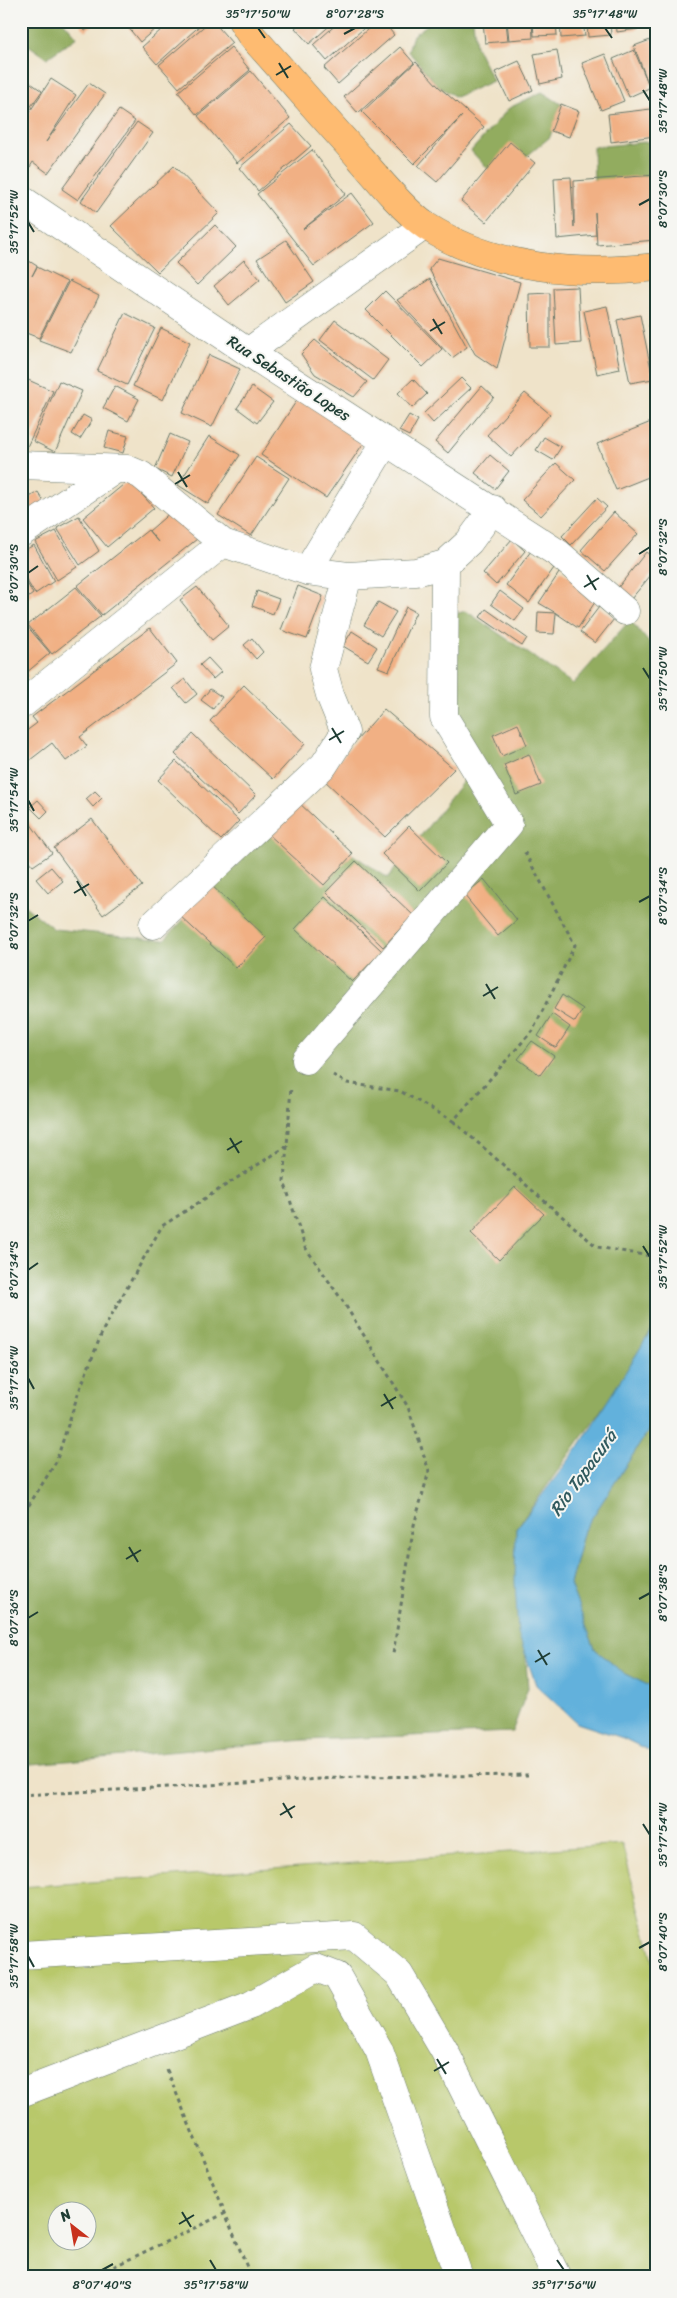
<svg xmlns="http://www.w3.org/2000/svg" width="677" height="2298" font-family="Sriracha,sans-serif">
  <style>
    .green { fill: #b8c86a; stroke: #6c824f; fill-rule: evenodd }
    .forest { fill: #92ac5e; stroke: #587449 }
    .water { fill: #62b1dc; stroke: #407788 }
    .building { fill: #f1b084 }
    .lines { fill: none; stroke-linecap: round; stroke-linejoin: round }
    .minor-casing { stroke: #687768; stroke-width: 29 }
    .major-casing { stroke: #687768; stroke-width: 29 }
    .path { stroke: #687768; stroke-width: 3; stroke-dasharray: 4 4; stroke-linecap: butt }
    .minor { stroke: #fff; stroke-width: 28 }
    .major { stroke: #febb71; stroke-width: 28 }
    .ticks { fill: none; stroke: #1f3d34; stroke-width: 2 }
    .labels { text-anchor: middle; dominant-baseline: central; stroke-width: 4; stroke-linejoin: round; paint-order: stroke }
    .street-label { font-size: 16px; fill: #1f3d34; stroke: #f6f6f2 }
    .water-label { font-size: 18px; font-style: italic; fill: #305a5e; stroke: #f6f6f2 }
    .neatline { fill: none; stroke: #1f3d34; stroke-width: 2 }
    .ticks-label { font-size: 12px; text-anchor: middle; fill: #1f3d34 }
  </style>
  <rect width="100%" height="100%" fill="#f6f6f2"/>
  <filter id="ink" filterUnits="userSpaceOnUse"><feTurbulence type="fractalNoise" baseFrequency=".02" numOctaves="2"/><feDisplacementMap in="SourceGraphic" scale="10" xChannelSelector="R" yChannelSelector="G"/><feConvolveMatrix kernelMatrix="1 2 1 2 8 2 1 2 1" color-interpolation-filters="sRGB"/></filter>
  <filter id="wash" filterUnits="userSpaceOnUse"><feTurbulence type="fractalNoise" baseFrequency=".0096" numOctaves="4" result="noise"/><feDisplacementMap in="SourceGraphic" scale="20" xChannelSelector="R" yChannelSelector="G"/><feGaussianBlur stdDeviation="1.12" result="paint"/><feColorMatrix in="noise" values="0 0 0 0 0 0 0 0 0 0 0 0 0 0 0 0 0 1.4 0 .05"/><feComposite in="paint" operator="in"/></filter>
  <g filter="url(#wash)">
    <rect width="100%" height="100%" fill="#efe3c9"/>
    <path class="green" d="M622,1844l34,128v305h-635v-390zM58,2210h30v30h-30z"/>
    <path class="forest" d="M21,21h42l14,16 -30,21 -26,-18z
      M433,21h40l3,25 17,35 -37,16 -18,-11 -30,-35 5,-16z
      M542,92l19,12 -11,33 -23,19 -39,13 -17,-18 38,-43z
      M656,141v34l-62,6 -1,-34z
      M466,611l107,73 57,-64 26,31v671l-42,70 -98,137 12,159 -16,44 -207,8 -284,25v-862l33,26 110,11 124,-128 100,66 87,-112 -31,-49 11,-103z
      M656,1419v270l-33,-16 -28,-24 -25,-64 14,-55z"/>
    <path class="water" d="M656,1323v96l-72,111 -14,54 25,65 28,24 33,16v65l-33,-16 -46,-15 -41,-38 -18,-52 -3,-51 1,-53 62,-81z"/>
    <g id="blocks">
      <path class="building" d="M78,21h20l-13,10z
        M123,21h41l-24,21z
        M171,21h34l-48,43 -15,-17z
        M210,21h3l19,22 -53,45 -20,-23z
        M303,21h32l-26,23 -14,-16z
        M340,21h32l-45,40 -14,-16z
        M377,21h6l11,14 -56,49 -14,-16z
        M483,21h23l2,20 -23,2z
        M507,21h25l1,17 -24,2z
        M533,21h23l1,14 -23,1z
        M560,21h23l2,15 -24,2z
        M587,21h23l1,14 -23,2z
        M616,21h21l1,8 -21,3z
        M653,39l3,7v36l-8,3 1,3 -20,9 -16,-38 21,-9 14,33 -14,-37z
        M231,47l19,23 -53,45 -19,-23z
        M400,47l14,16 -56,50 -14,-16z
        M557,50l5,29 -22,5 -6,-30z
        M605,54l19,47 -23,9 -19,-47z
        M519,61l14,29 -24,11 -14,-29z
        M416,62l22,24 46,41 -47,55 -19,-16 44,-50 -48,48 -52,-52z
        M251,71l39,47 -53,45 -39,-47z
        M21,76l21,15 -21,29z
        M51,79l25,16 -30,47 43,-59 16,11 -57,79 -15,-11 -3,5 -9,-5v-37z
        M561,104l18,7 -10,26 -18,-6z
        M651,109l4,27 -44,6 -3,-28z
        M119,110l16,11 -57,79 -16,-11z
        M137,122l16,11 -57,80 -15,-12z
        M291,124l20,22 -53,45 -19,-23z
        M510,142l25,21 -49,59 -25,-21z
        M312,150l34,44 -43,35 49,-36 22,29 -60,44 -57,-72z
        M174,166l45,47 -61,59 -47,-46z
        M656,175v65l-59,5 -2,-33 1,23 -39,4 -3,-61 17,-1 3,50v-46z
        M215,225l21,22 -39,38 -21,-22z
        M286,240l28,42 -29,20 -28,-43z
        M21,256l16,10 -5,10 5,-9 30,15 -28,56 -18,-7z
        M438,258l82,24 -23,87 -22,-15 -46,-85z
        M244,260l16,19 -31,26 -15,-19z
        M430,279l37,68 -15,11 -55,-58z
        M69,281l30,15 -28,56 -32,-12z
        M578,287l3,56 -25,2 -3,-57z
        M385,291l57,58 -19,18 -57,-57z
        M550,293v54h-20l-1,-53z
        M607,306l13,63 -23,5 -13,-63z
        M125,313l30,15 -28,57 -30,-14z
        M640,315l13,64 -23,4 -13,-63z
        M335,320l53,40 -15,20 -53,-40z
        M656,324v30h-1l-6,-29z
        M161,328l29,14 -27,58 -30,-14z
        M315,340l52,42 -13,15 -39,-23 -14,-20z
        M209,355l31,14 -28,58 -30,-14z
        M461,378l10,10 -38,35 -9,-10z
        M26,379l27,12 -27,58 -5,-2v-58z
        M413,379l14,15 -15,14 -14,-15z
        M59,381l23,10 -27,61 -22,-11z
        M115,386l24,13 -11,22 -25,-13z
        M482,386l12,11 -46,56 -13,-11z
        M252,387l21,15 -16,21 -20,-15z
        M525,393l25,21 -39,43 -24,-22z
        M299,397l66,44 -39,57 -65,-43z
        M83,415l9,5 -12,19 -8,-5z
        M409,415l9,5 -9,16 -10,-5z
        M656,420v54l-40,16 -19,-46z
        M109,431l19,5 -5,17 -19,-5z
        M170,434l18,8 -16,35 -17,-8z
        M209,436l31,19 -32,49 -30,-19z
        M544,437l17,10 -8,13 -17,-10z
        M490,455l19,16 -14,18 -20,-16z
        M256,457l33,21 -38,58 -33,-21z
        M556,463l19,17 -34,36 -19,-16z
        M129,480l25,28 -47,39 -24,-29z
        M38,492l9,15 -21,13 -5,-9v-9z
        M597,498l10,9 -36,38 -9,-9z
        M172,511l25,28 -95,76 -25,-29 71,-56 10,12 -9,-11z
        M614,512l24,22 -33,37 -24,-21z
        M79,516l20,35 -19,14 -23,-37z
        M56,531l21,36 -20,13 -22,-38z
        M512,539l13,12 -29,34 -13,-12z
        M34,545l20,36 -19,13 -14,-23v-19z
        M531,551l23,17 -25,35 -23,-18z
        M646,552l10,8v9l-30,36 -13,-11z
        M561,570l38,26 -21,32 -22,-15 -2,21 -17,-1 1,-21 18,1 -17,-10z
        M21,572l12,22 -12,9z
        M298,586l25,10 -16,43 -26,-9z
        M76,587l25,29 -49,38 -24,-29z
        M197,587l32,39 -17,14 -32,-40z
        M257,591l22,8 -6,15 -21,-8z
        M500,591l24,18 -9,12 -24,-17z
        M378,602l18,10 -15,24 -17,-11z
        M406,607l10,5 -27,59 -11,-4z
        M599,607l15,12 -19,24 -15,-11z
        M486,609l41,29 -5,8 -42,-29z
        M26,625l24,28 -24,20 2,3 -7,6v-54z
        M150,628l27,35 -97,74 7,9 -21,15 -14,-18 -31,24v-32l16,-12 -5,-6z
        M352,631l25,16 -9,14 -25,-15z
        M252,638l11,14 -7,7 -12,-14z
        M208,658l13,14 -8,7 -13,-14z
        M185,679l12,15 -11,9 -13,-15z
        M244,685l61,59 -32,35 -63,-58z
        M210,689l12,8 -9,12 -12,-9z
        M384,709l70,60 -69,68 -62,-58z
        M518,724l9,21 -25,11 -9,-21z
        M193,734l63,61 -18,19 -63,-60z
        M529,754l12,31 -25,10 -12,-30z
        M176,761l63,60 -18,19 -63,-60z
        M95,791l7,7 -9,9 -7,-8z
        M38,800l10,11 -7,7 -11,-11z
        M296,800l57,54 -29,31 -58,-53z
        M21,811l31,42 -19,13 -12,-14z
        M92,819l50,67 -39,29 -49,-67z
        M409,826l38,37 -27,28 -38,-37z
        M356,861l57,54 -30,32 -57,-55z
        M51,867l12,14 -15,12 -12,-14z
        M484,879l33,41 -19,16 -34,-41z
        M209,883l57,54 -30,31 -57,-53z
        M325,897l57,54 -30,31 -57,-53z
        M562,995l21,14 -8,13 -21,-13z
        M552,1014l18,13 -14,21 -18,-12z
        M532,1041l22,15 -14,19 -22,-16z
        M515,1187l29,27 -45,46 -28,-27z"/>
    </g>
  </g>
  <g filter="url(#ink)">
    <use href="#blocks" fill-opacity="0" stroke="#687768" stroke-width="1"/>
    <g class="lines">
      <defs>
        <path id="minor" d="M21,199l227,153 311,202 66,57
          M248,352l177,-127
          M21,465l106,4 14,6 82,68 84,28 41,5 68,-4 29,-8 24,-22 24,-33
          M21,533l95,-64
          M307,571l79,-130
          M21,705l202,-162
          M153,925l171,-160 21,-33 -15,-37 -7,-26 25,-93
          M306,1060l203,-236 -65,-107 1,-153
          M21,1955l333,-19 45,38 45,76 113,227
          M21,2093l230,-88 65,-37 21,8 42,74 80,227"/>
        <path id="major" d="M242,21l8,13c37,41 73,83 110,124 17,20 45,54 66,68 67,43 152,50 230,41"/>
      </defs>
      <use href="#minor" class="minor-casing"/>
      <use href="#major" class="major-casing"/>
      <path class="path" d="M333,1075l14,8 53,8 53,30 80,-91 42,-85 -51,-94
        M453,1121l144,126 59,10
        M287,1146l-3,35 21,66 39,56 64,104 21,64 -15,54 -21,129
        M21,1509l8,-4 27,-43 22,-68 25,-64 59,-104 125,-80 4,-60
        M21,1526l7,-21
        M21,1795l337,-18 170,-2
        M167,2070l84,207
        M92,2277l134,-64"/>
      <use href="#minor" class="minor"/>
      <use href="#major" class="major"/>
    </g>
  </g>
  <path class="ticks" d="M258,28l7,10M605,28l7,10M344,34l11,-6M279,63l9,15M276,75l15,-9M643,90l7,11M639,205l11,-6M28,222l6,10M433,319l9,15M430,331l15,-9M178,472l9,15M175,484l15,-9M639,554l11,-7M28,573l10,-7M587,575l9,15M584,587l15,-9M643,668l7,11M332,728l9,15M329,740l15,-9M28,800l6,11M77,881l9,15M74,893l15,-9M639,902l11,-6M28,921l10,-6M486,984l9,15M483,996l15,-9M230,1138l9,15M227,1150l15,-9M643,1246l7,11M28,1270l10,-7M28,1378l6,11M384,1394l9,15M381,1406l15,-9M129,1547l9,15M126,1559l15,-9M639,1599l11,-6M28,1618l10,-6M538,1650l9,15M535,1662l15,-9M283,1803l9,15M280,1815l15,-9M643,1824l7,11M639,1948l11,-6M28,1956l6,11M437,2059l9,15M434,2071l15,-9M182,2212l9,15M179,2224l15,-9M210,2260l6,10M557,2260l7,10M102,2270l11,-6"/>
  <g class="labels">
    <g class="street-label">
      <text transform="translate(289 378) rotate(33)">Rua Sebastião Lopes</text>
    </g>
    <g class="water-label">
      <text transform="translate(583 1473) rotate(-54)">Rio Tapacurá</text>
    </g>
  </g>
  <rect width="677" height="2298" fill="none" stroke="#f6f6f2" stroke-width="55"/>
  <g transform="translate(72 2226) rotate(329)"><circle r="24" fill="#f6f6f2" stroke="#a0aca6"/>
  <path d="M0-4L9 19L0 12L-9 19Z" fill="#c8321e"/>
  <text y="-8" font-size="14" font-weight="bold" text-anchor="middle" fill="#1f3d34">N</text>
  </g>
  <rect x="28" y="28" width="622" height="2242" class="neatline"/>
  <g class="ticks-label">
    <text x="258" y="18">35°17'50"W</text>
    <text x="355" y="18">8°07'28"S</text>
    <text x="605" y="18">35°17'48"W</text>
    <text transform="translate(663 101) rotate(-90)" y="4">35°17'48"W</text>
    <text transform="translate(663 199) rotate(-90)" y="4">8°07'30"S</text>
    <text transform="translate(14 222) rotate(-90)" y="4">35°17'52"W</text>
    <text transform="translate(663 547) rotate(-90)" y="4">8°07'32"S</text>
    <text transform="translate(14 573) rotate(-90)" y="4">8°07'30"S</text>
    <text transform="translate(663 679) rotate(-90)" y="4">35°17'50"W</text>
    <text transform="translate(14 800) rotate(-90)" y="4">35°17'54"W</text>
    <text transform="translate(663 896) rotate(-90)" y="4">8°07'34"S</text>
    <text transform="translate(14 921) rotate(-90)" y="4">8°07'32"S</text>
    <text transform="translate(663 1257) rotate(-90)" y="4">35°17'52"W</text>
    <text transform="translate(14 1270) rotate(-90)" y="4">8°07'34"S</text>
    <text transform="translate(14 1378) rotate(-90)" y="4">35°17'56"W</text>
    <text transform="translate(663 1593) rotate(-90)" y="4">8°07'38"S</text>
    <text transform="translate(14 1618) rotate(-90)" y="4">8°07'36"S</text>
    <text transform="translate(663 1835) rotate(-90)" y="4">35°17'54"W</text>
    <text transform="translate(663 1942) rotate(-90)" y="4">8°07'40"S</text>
    <text transform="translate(14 1956) rotate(-90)" y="4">35°17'58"W</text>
    <text x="102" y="2289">8°07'40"S</text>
    <text x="216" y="2289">35°17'58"W</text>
    <text x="564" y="2289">35°17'56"W</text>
  </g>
</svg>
